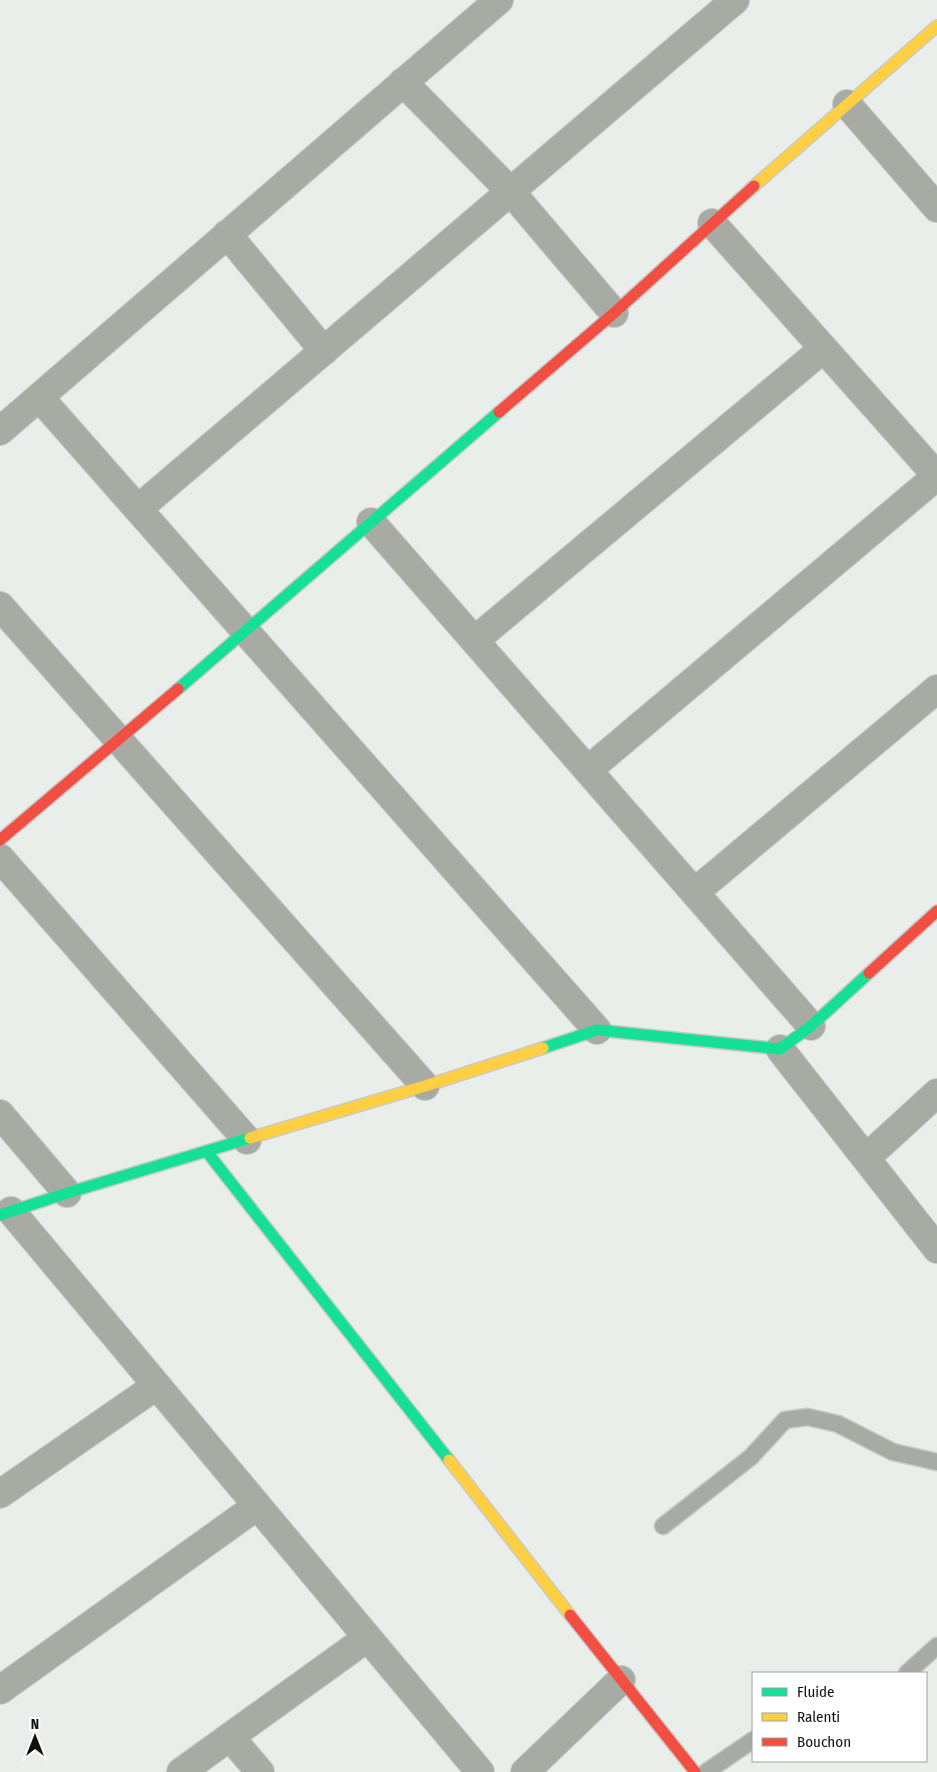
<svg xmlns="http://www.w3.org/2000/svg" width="937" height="1772" font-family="'Fira Sans Condensed',sans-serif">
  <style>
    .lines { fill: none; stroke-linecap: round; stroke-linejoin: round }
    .lane-casing { stroke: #c8cac8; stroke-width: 19 }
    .street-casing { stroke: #c8cac8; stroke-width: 30 }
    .fast-casing { stroke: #c8cac8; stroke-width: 14 }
    .slow-casing { stroke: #c8cac8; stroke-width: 14 }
    .jam-casing { stroke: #c8cac8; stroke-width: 14 }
    .lane { stroke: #a8aba3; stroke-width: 16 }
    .street { stroke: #a8aba3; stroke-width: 28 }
    .fast { stroke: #16e098; stroke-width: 11 }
    .slow { stroke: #ffcf43; stroke-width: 11 }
    .jam { stroke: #f24e42; stroke-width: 11 }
  </style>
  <rect width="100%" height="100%" fill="#eaeeea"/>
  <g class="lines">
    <defs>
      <path id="lane" d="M663,1526l88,-69 34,-37 23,-3 30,7 55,28 44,10
        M907,1673l30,-27
        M706,1772l47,-32"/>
      <path id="street" d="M403,82l108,110 103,121
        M847,104l90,104
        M712,223l225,253
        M227,234l97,117
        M40,398l557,632
        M0,431l499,-431
        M138,509l597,-509
        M371,522l440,504
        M0,606l425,480
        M475,640l348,-291
        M588,770l349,-294
        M0,858l247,282
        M695,892l242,-203
        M780,1049l157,200
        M0,1114l67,79
        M866,1158l71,-65
        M11,1211l469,561
        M0,1494l156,-108
        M0,1690l257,-184
        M230,1737l30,35
        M181,1772l186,-134
        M525,1772l96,-92"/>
      <path id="fast" d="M178,689l321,-277
        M543,1048l54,-18 183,19 31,-23 58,-53
        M207,1152l242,308
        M0,1215l67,-22 183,-55"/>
      <path id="slow" d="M754,186l183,-160
        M250,1138l175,-52 118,-38
        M449,1460l121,155"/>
      <path id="jam" d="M499,412l115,-99 140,-127
        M0,840l178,-151
        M869,973l68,-62
        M570,1615l125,157"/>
    </defs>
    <use href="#lane" class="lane-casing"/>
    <use href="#street" class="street-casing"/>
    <use href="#fast" class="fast-casing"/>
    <use href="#slow" class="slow-casing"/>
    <use href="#jam" class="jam-casing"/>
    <use href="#lane" class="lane"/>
    <use href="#street" class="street"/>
    <use href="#fast" class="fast"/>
    <use href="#slow" class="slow"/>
    <use href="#jam" class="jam"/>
  </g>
  <rect x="752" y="1672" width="175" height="90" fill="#ffffff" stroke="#9fa09f"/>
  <rect x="762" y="1688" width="25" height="8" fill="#16e098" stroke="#9fa09f"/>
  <text x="797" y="1697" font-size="15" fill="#0f110f">Fluide</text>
  <rect x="762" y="1713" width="25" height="8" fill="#ffcf43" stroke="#9fa09f"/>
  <text x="797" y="1722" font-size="15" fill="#0f110f">Ralenti</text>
  <rect x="762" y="1738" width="25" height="8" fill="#f24e42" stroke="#9fa09f"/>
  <text x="797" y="1747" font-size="15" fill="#0f110f">Bouchon</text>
  <g transform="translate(35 1737)" stroke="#ffffff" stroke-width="4" paint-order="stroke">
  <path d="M0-4L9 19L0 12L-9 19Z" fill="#0f110f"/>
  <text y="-8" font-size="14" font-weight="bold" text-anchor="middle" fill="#0f110f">N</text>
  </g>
</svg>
